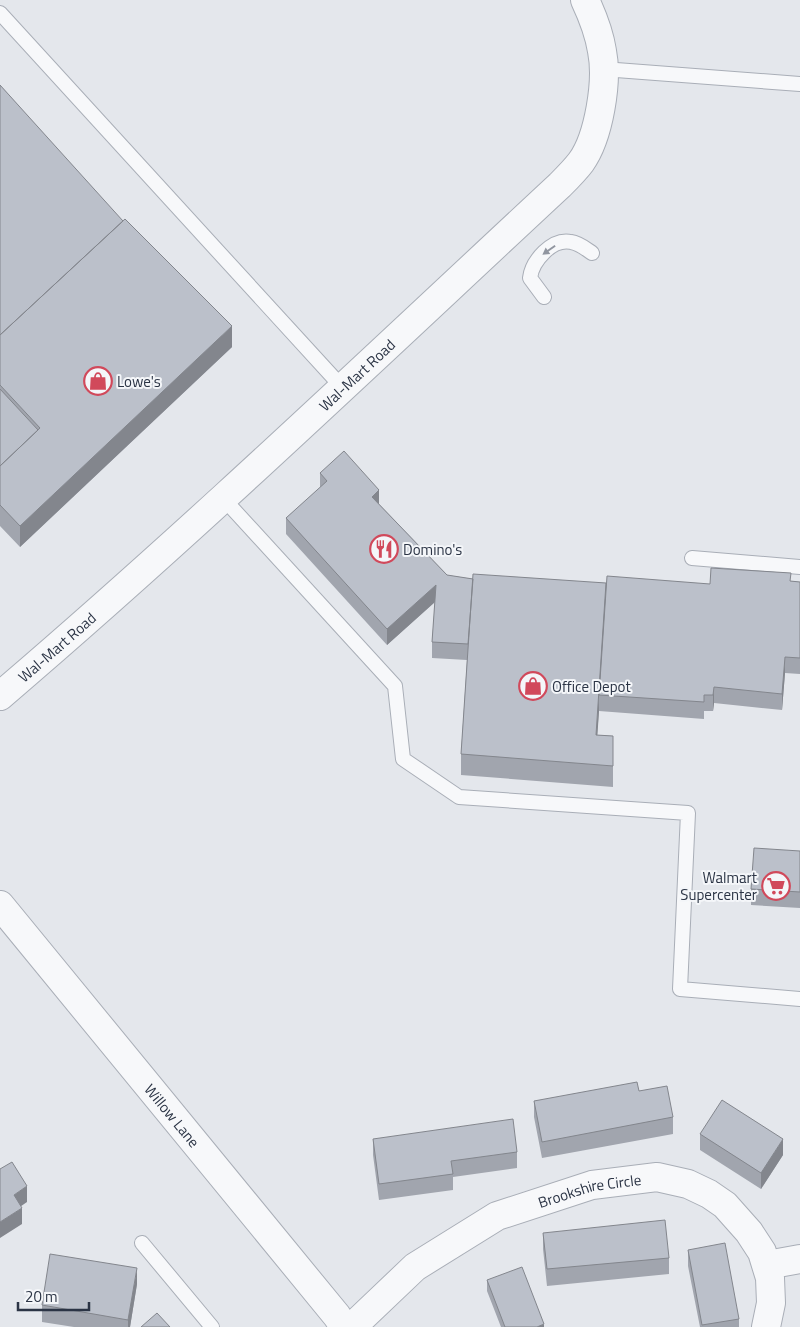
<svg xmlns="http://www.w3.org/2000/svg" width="800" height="1327" font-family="'Titillium Web',sans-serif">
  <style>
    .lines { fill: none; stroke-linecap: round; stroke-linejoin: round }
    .service-casing { stroke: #a9aeb7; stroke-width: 16 }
    .minor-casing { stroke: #a9aeb7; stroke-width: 30 }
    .tertiary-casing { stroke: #a9aeb7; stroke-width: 30 }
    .service { stroke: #f7f8fa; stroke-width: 14 }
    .minor { stroke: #f7f8fa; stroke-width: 28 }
    .tertiary { stroke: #f7f8fa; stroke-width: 28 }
    .wall { fill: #a1a5ae }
    .shaded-wall { fill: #83868d }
    .building { fill: #bbc0ca; stroke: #83868d }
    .oneway { fill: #9196a0 }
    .labels { text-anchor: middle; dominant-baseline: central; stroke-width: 4; stroke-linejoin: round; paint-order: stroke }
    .street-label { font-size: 15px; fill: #2b3445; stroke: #f4f6f9 }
    .poi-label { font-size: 15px; fill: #2b3445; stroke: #f4f6f9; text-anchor: start }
  </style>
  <rect width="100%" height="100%" fill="#e4e7ec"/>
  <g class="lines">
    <defs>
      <path id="service" d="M0,13l342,374
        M603,69l197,15
        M544,297l-14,-19c2,-17 22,-40 41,-36 8,1 15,7 21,11
        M222,497l173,189 8,73 56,38 229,16 -8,176 120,10
        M692,558l108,9
        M142,1243l70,84"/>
      <g id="minor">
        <path id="s1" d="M0,696c192,-164 375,-339 560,-511 7,-7 15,-15 21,-23 18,-25 27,-81 21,-111 -3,-19 -9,-34 -17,-51"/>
        <path d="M767,1265l33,-6"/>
        <path id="s2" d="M352,1327l63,-60 82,-51 95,-31 65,-8 31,7 21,10 16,11 24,27 13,20 8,26 1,25 -5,24"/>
      </g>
      <g id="tertiary">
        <path id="s3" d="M0,905l337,411 7,11"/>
      </g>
    </defs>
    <use href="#service" class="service-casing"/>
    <use href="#minor" class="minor-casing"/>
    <use href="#tertiary" class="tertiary-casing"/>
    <use href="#service" class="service"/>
    <use href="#minor" class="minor"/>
    <use href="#tertiary" class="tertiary"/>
  </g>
  <path class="wall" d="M0,85l232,262 -212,200 -20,-21z
    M320,473l59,31 68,71 26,4 133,4 104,1 81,-3 9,1v92l-15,-1 -3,37 -68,-7 -1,8h-9v8l-105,-8 -2,24 16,1v51l-152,-12v-21l6,-94 -35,-2v-16l3,-40 -48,43 -101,-111v-16l34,-30z
    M800,851v57l-49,-3v-16z
    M639,1091l34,26v17l-131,24 -8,-41v-16z
    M700,1134l83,21 -22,34 -61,-39z
    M373,1139l144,13v16l-64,9v13l-74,10 -6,-45z
    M543,1233l126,25v16l-122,12 -4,-37z
    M688,1250l51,69v8h-39l-12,-61z
    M487,1280l57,47h-43l-14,-36z
    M137,1284l-7,43h-56l-32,-5v-17z"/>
  <path class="shaded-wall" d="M232,326v21l-212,200v-21z
    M379,490v17l-7,-10z
    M436,585v16l-49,44v-16z
    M785,657v16l-3,37v-16z
    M714,687v16l-1,8v-16z
    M599,695v16l-3,45v-21z
    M783,1139v16l-22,34v-16z
    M27,1186v16l-13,9v-16z
    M22,1208v16l-22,14v-16z
    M137,1268v16l-7,43h-2v-7z
    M544,1324v3h-7z"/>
  <path class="building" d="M0,85l123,136 -123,114z
    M125,219l107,107 -212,200 -20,-21v-39l40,-38 -40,-43v-50z
    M0,389l38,41 -38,36z
    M344,451l35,39 -7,7 75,78 26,4 -5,65 -36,-2 4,-57 -49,44 -101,-111 41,-37 -7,-8z
    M711,568l80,5 -1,8 10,1v76l-15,-1 -3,37 -68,-7 -1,8h-9v7l-105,-7 8,-119 103,8z
    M473,574l133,9 -10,152 17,1v30l-152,-12z
    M754,848l46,3v41l-49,-3z
    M637,1082l2,9 28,-5 6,31 -131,25 -8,-41z
    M722,1100l61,39 -22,34 -61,-39z
    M513,1119l4,33 -66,9 2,13 -74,10 -6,-45z
    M12,1162l15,24 -13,9 8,13 -22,14v-53z
    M665,1220l4,38 -122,11 -4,-36z
    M725,1243l14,76 -37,6 -14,-75z
    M50,1254l87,14 -9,52 -86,-15z
    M522,1267l22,57 -7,3h-32l-18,-47z
    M157,1313l13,14h-29z"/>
  <defs><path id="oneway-solid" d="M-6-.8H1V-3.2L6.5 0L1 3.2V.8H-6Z" transform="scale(1.25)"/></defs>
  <use class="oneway" href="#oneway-solid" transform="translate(549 250) rotate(145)"/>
  <defs>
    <symbol id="shop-ring" viewBox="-11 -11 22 22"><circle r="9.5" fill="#f4f6f9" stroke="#d1495b" stroke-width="1.5"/><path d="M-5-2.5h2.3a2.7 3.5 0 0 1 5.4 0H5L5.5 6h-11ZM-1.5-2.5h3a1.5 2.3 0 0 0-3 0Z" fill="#d1495b"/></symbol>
    <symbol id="restaurant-ring" viewBox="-11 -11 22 22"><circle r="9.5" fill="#f4f6f9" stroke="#d1495b" stroke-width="1.5"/><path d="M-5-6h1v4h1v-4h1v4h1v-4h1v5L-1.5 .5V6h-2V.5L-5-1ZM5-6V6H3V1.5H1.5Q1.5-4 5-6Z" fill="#d1495b"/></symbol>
    <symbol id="supermarket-ring" viewBox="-11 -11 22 22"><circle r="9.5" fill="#f4f6f9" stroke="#d1495b" stroke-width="1.5"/><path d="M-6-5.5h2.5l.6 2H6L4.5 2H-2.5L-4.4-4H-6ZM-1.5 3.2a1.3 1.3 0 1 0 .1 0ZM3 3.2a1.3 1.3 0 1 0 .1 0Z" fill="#d1495b"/></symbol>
  </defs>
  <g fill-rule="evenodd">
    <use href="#shop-ring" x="82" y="365" width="32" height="32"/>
    <use href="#restaurant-ring" x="368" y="533" width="32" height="32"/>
    <use href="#shop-ring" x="517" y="670" width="32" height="32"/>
    <use href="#supermarket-ring" x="760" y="870" width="32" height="32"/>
  </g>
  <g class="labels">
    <g class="street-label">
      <text stroke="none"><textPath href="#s1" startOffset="480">Wal-Mart Road</textPath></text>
      <text stroke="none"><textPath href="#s1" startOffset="75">Wal-Mart Road</textPath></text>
      <text stroke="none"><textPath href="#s3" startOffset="272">Willow Lane</textPath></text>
      <text stroke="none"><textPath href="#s2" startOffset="280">Brookshire Circle</textPath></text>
    </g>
    <g class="poi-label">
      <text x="117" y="381">Lowe's</text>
      <text x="403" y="549">Domino's</text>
      <text x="552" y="686">Office Depot</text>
      <text x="757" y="877" text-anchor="end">Walmart<tspan x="757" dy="17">Supercenter</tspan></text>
    </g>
  </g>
  <path d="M18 1302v8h71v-8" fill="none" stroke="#2b3445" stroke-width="2.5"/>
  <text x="25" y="1302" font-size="15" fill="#2b3445" stroke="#f4f6f9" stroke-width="4" paint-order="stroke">20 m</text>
</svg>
